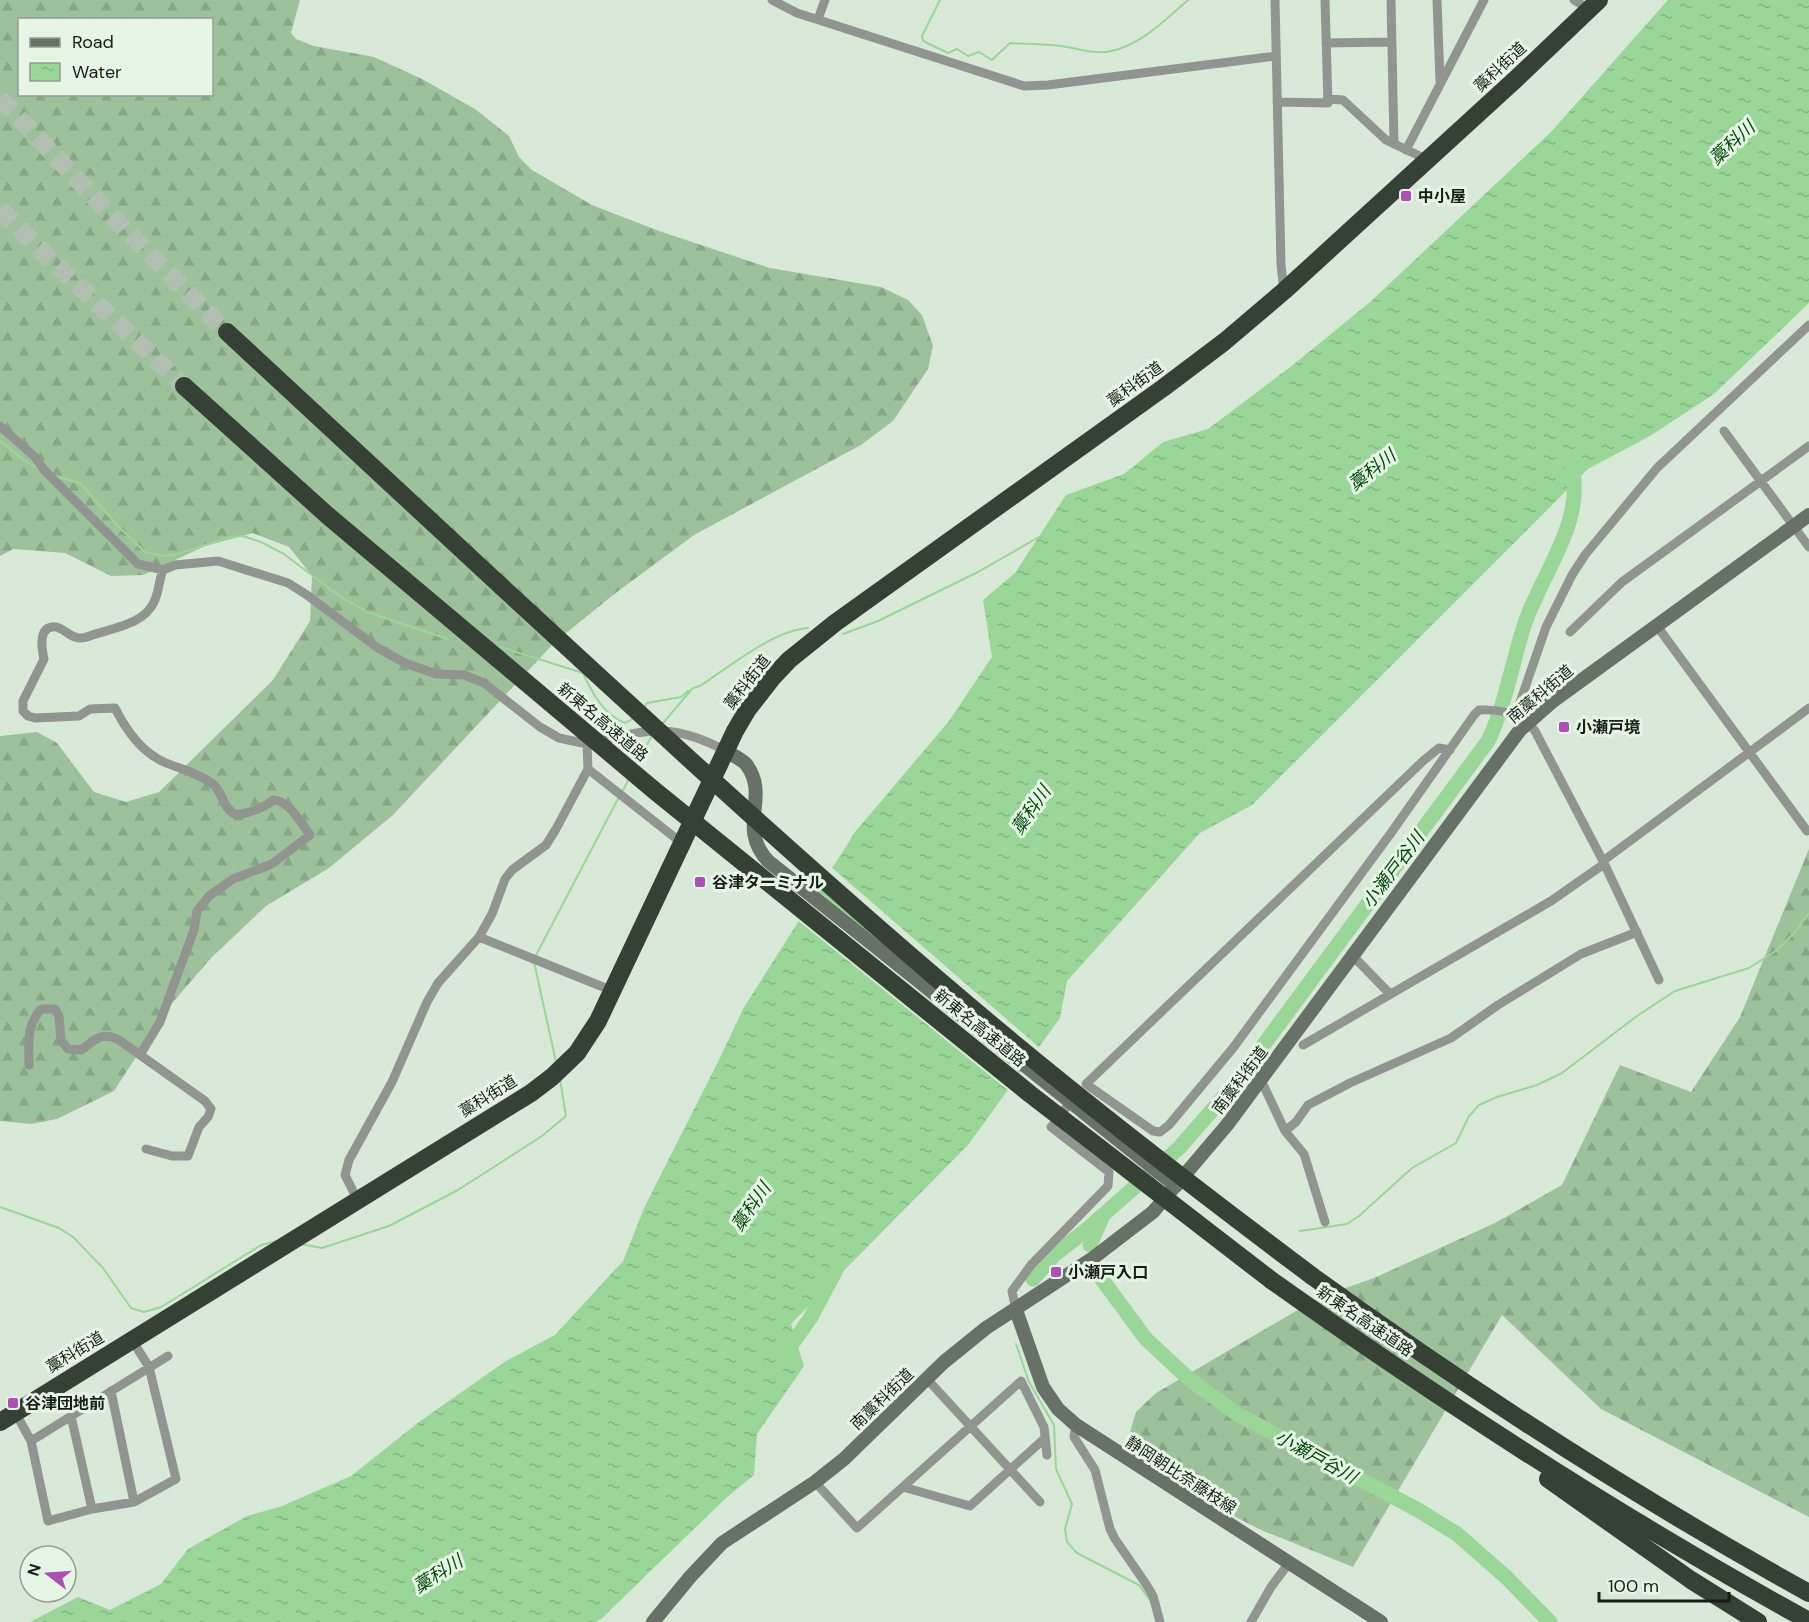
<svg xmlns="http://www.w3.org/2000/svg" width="1809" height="1622" font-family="'DM Sans','Noto Sans JP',sans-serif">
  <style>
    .forest { fill: url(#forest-firs); fill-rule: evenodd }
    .water { fill: url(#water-ripples) }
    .pier { fill: #d9e9d8 }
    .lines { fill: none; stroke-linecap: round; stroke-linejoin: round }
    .stream { stroke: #99d697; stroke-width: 2 }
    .river { stroke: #99d697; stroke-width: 15 }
    .highway-tunnel { stroke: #b2c0b1; stroke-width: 18; stroke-dasharray: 18 9; stroke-linecap: butt }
    .street { stroke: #90968f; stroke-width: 9 }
    .secondary { stroke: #687167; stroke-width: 14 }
    .highway { stroke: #344134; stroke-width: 18 }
    .highway-bridge { stroke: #344134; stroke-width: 18 }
    .poi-dot { fill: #ae4fb8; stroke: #e6f6e5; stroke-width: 2 }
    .labels { text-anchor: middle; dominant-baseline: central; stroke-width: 6; stroke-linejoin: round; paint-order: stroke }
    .street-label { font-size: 16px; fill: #171d17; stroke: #e6f6e5 }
    .poi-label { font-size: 16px; font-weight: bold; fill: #171d17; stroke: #e6f6e5; text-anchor: start }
    .water-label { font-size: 18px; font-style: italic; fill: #014608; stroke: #e6f6e5 }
  </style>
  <defs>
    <pattern id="forest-firs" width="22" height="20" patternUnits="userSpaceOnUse" patternTransform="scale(1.5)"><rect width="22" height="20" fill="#9dc29b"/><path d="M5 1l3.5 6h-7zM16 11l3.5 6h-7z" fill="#86a685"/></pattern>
    <pattern id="water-ripples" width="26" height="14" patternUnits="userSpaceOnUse" patternTransform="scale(1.5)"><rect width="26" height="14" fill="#99d697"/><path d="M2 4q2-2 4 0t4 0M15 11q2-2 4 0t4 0" fill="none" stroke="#83b781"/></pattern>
  </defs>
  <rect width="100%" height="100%" fill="#d9e9d8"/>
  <path class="forest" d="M0,0h300l-9,33 5,6 18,7 60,11 48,22 53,30 34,27 10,21 13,13 60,35 67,26 111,37 111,19 27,13 14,15 11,31 -5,23 -35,52 -32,24 -167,90 -81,60 -59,48 -161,172 -64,53 -63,38 -55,52 -44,51 -53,82 -57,28 -26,5 -31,-3v-385l37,-4 20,11 37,49 32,10 33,-10 114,-112 37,-59 2,-45 -23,-29 -36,-14 -48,13 -62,29 -32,1 -46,-23 -52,-4 -13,7zM20,20h192v74h-192z
    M1809,849v668l-208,-108 -99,-94 -149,252 -92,-37 -89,-46 -17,-13 -17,-21 -8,-18 6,-20 20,-19 164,-96 54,-19 121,-55 67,-38 58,-120 71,27 49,-75z"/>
  <path class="water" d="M1668,0h141v303l-95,91 -64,42 -62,33 -336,336 -52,28 -133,148 -7,37 -92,127 -177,179 13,42 -47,68 -3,41 -28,23 -125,121 -5,3h-566l48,-25 32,13 51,-26 27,-35 59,-33 35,-10 69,-30 68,-54 87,-61 49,-26 68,-74 22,-55 74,-146 24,-51 112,-177 94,-111 43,-64 -9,-57 32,-27 51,-78 58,-21 39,-32 45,-13 86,-65 75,-61 182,-171z"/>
  <path class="pier" d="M830,866l211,183 -13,18 -211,-181z
    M808,900l214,175 -12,17 -214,-173z"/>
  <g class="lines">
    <path class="stream" d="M940,0l-18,36 1,5 25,12 9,-4 11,7 11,-4 13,8 18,-17c17,1 34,1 51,3 16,2 33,9 50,5 30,-6 55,-32 77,-51
      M0,441l24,19 15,9
      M55,476l25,7 37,42 28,27 18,4 12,-1 55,-18 13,-1 18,6 23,12 54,41 29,17 81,27
      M843,634l35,-13 100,-49 61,-35
      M500,647l83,26c9,20 21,42 42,50l9,-5
      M693,688l7,-2c29,-19 74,-56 108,-58
      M644,707l3,-4 34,-6 7,-6
      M663,723l29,-34
      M635,766l18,-32
      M622,792l7,-13
      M535,957l84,-160
      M534,962l22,100
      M0,1207l59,21 14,9 30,31 28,40 13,4 17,-5 23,-14 77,-48 16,-4
      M1300,1231l47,-7 12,-8 53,-48 44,-25 13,-27 10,-11 18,-8 40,-12 25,-12 75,-57 38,-25 74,-23 28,-18 19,-19 13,-18
      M300,1244l22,4 67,-22 69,-36 84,-54 24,-20 -6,-37
      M1016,1344l13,38 25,43 2,44 16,35 -7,25 2,13 10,11 62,32 10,14"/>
    <path class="river" d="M1090,1245l11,-25
      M1098,1274l48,65 43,40 48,35 181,96 39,24 49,43 44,45
      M1033,1279l21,-24 31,-24 94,-83 55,-63 254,-344c18,-37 24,-79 37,-118 17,-50 60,-101 47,-156
      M785,1354l26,-37 25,-47"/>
    <path class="highway-tunnel" d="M0,98l104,110 123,124
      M0,209l49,49 135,128"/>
    <path class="street" d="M772,0l25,13 227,73 24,-1 228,-29
      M1275,0l6,265 3,26
      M1391,0l3,144
      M1437,0l3,81
      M1574,0l16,10
      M818,19l7,-19
      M1326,43l65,-1
      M1327,99l16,1 43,40 42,20
      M1277,102l51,1 -3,-103
      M1406,150l78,-150
      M0,426l35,31 9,13 94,94 25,6 12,-5 43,-4 70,22 19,12 71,53 27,15 31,11 28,1 20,8 56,44 19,11 28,6
      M1724,431l85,116
      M1657,626l150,205
      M1570,632l52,-50 187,-136
      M1516,714l30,-87 26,-52 13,-20 72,-87 152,-143
      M1450,750l-11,-2 -16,13 -337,323 67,47 7,1 9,-7 64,-77 158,-215 83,-118 5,-5c22,-1 42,3 56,21l68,130 56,119
      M588,769l95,75
      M1603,861l206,-153
      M479,937l134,54
      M1352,955l38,39
      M1303,1045l248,-144 53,-37
      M140,1055l20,-33 34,-92 3,-19 12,-15 24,-17 39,-15 38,-29c-9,-12 -21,-35 -37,-35 -6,6 -29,16 -38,14 -11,-4 -13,-22 -21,-29 -15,-12 -34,-16 -50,-23 -23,-10 -38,-32 -49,-54l-25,1 -11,7 -44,2 -7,-2 -5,-5v-10l21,-42c-2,-9 -6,-30 8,-32 10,-2 18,12 29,11 6,0 13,-4 18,-5 20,-6 46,-11 55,-31 5,-10 5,-22 9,-32
      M29,1065c0,-21 -3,-39 12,-56h14l4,7 2,24 7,9 13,1c14,-10 20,-19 38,-10l86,61 6,8 -3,8 -9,10 -11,29h-16l-26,-7
      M1261,1080l24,51 19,23 21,68
      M1285,1131l11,-9 12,-17 42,-22 101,-45 47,-33 83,-51 56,-22
      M358,1201l-13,-26 4,-15 43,-78 35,-80 11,-19 41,-46 13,-23 13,-35 7,-9 34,-25 10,-16 32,-60 -1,-25c59,-14 83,-23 139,7
      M1016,1310l-4,-19 19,-26 77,-79 1,-14 -58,-45 22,-28
      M927,1379l113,123
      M111,1391l23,111
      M15,1412l16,29 17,80 44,-12 42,-7 42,-23 -27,-112 -17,-27
      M71,1416l21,93
      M1076,1425l-2,12 21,33 15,59 5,10 31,45 7,12 7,26
      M31,1441l137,-85
      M815,1482l42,46 164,-147 23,46 3,28
      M903,1487l67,19 75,-68
      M1251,1622l20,-35 18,-24"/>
    <path class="secondary" d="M726,751c6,4 15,8 20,13 25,33 -10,62 22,97l408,325
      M1016,1310l27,77 15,22 18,16 305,197
      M653,1622l37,-45 32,-34 93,-61 29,-23 100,-97 42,-34 107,-70 60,-46 74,-87 293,-395 33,-29 256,-186"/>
    <path class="highway" d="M227,332l275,255
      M184,386l143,129 170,143
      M1312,1276c159,115 325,222 497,317
      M1271,1280c173,123 352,239 538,341
      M0,1422l531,-329 21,-16 25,-24 21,-32 137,-290 13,-22 25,-32 16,-17 46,-37 328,-235 61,-46 60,-51 233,-213 82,-78
      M1548,1479l143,101 67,42"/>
    <path class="highway-bridge" d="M502,587c165,152 330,305 503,449 100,83 203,162 307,240
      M497,658l158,133 375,303 241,186"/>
  </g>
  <g class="poi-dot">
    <rect x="1400" y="190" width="12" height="12" rx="3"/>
    <rect x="1558" y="721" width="12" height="12" rx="3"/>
    <rect x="694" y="876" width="12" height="12" rx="3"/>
    <rect x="1050" y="1266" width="12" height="12" rx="3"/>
    <rect x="7" y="1397" width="12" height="12" rx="3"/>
  </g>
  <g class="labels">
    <g class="street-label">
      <text transform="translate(1500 67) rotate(-43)">藁科街道</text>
      <text transform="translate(1135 384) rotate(-36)">藁科街道</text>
      <text transform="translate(747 682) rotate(-52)">藁科街道</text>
      <text transform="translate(1540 694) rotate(-40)">南藁科街道</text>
      <text transform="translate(603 722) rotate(40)">新東名高速道路</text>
      <text transform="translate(980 1028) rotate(39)">新東名高速道路</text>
      <text transform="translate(1240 1080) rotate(-53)">南藁科街道</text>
      <text transform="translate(488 1096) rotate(-32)">藁科街道</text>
      <text transform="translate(1365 1321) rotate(34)">新東名高速道路</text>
      <text transform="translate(75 1352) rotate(-31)">藁科街道</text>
      <text transform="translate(882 1399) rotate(-44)">南藁科街道</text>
      <text transform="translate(1181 1475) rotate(33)">静岡朝比奈藤枝線</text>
    </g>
    <g class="poi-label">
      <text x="1418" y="196">中小屋</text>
      <text x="1576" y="727">小瀬戸境</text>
      <text x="712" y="882">谷津ターミナル</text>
      <text x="1068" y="1272">小瀬戸入口</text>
      <text x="25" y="1403">谷津団地前</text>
    </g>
    <g class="water-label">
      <text transform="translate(1732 143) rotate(-43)">藁科川</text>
      <text transform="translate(1372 470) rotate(-38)">藁科川</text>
      <text transform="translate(1031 810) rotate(-55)">藁科川</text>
      <text transform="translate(1393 870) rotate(-53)">小瀬戸谷川</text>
      <text transform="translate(751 1207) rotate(-55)">藁科川</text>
      <text transform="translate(1316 1457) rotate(29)">小瀬戸谷川</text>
      <text transform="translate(438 1574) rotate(-32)">藁科川</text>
    </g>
  </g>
  <rect x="18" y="18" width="195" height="78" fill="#e6f6e5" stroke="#939f93" stroke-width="1.5"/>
  <rect x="30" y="38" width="30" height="9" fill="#687167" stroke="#939f93" stroke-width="1.5"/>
  <text x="72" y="48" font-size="18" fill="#171d17">Road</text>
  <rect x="30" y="63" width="30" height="18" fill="url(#water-ripples)" stroke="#939f93" stroke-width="1.5"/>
  <text x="72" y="78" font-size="18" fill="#171d17">Water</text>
  <g transform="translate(48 1574) rotate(287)"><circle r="28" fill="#e6f6e5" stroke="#939f93" stroke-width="1.5"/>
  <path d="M0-4.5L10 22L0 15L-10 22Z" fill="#ae4fb8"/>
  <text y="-9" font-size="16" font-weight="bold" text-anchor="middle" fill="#171d17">N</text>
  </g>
  <path d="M1599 1592v9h130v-9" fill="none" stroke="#171d17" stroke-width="3"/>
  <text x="1608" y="1592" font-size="18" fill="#171d17" stroke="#e6f6e5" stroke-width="4.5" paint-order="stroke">100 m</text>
</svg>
